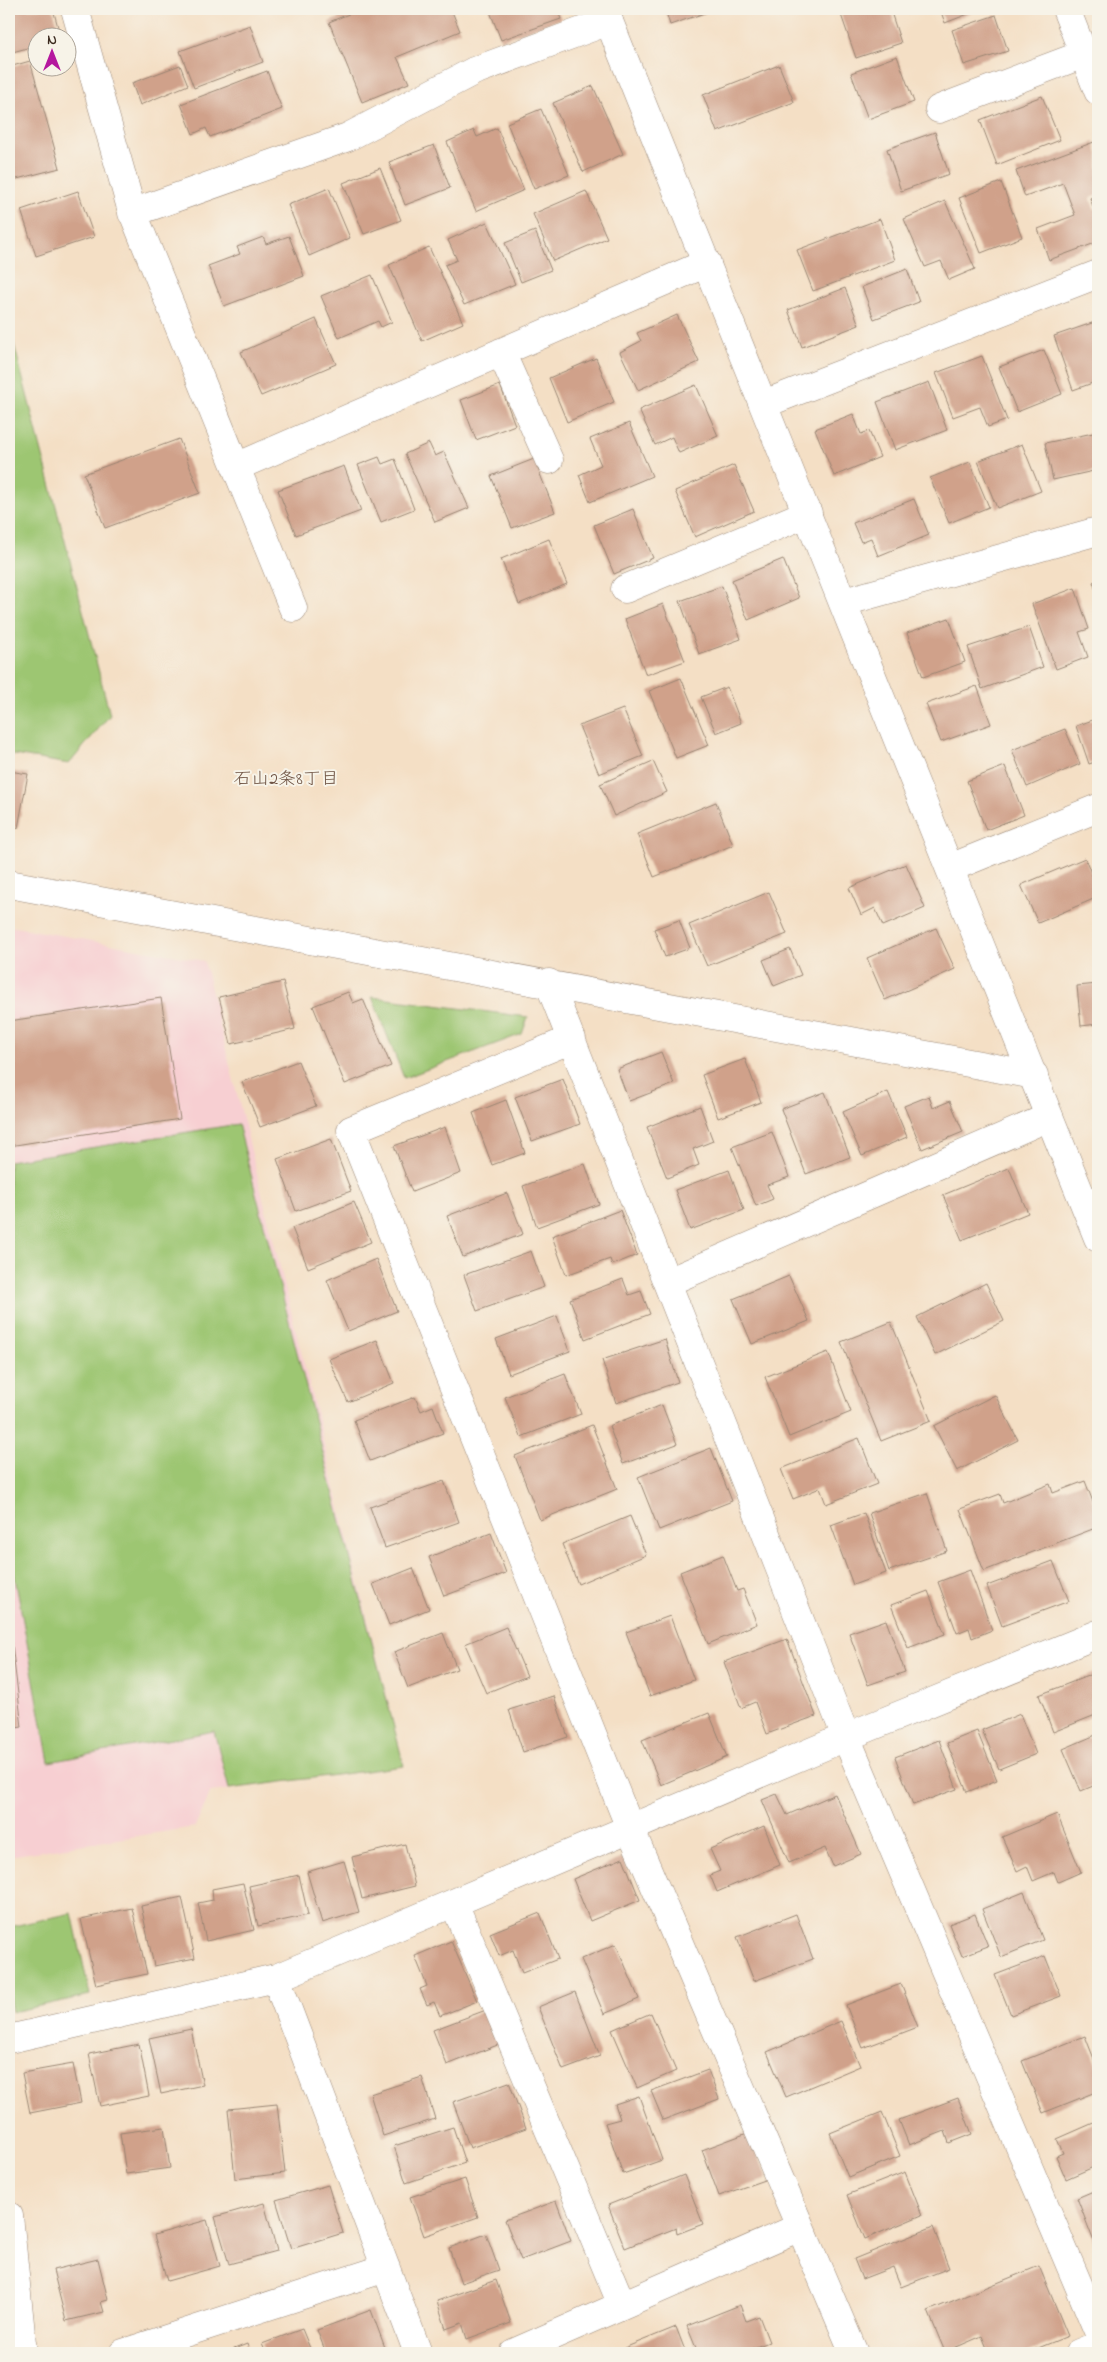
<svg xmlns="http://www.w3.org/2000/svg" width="1107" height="2362" font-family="'Indie Flower','Klee One',sans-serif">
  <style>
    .built { fill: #f7cfd2 }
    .green { fill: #9dc672; stroke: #6c7848 }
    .building { fill: #d0a18a }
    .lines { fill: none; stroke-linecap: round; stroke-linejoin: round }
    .minor-casing { stroke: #988472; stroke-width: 29 }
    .tertiary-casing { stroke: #988472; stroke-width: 29 }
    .minor { stroke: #fff; stroke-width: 28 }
    .tertiary { stroke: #fff; stroke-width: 28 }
    .labels { text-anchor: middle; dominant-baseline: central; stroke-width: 4; stroke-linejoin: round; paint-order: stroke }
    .neighbourhood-label { font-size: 18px; fill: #6f5444; stroke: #f7f3e8 }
  </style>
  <rect width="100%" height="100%" fill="#f7f3e8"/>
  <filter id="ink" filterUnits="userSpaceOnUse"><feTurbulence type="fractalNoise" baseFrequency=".02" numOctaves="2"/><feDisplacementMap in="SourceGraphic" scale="10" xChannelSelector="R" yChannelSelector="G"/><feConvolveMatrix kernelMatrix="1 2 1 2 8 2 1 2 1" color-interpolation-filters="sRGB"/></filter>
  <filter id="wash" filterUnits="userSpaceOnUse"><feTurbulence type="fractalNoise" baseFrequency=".0096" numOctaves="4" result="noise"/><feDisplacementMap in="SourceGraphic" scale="20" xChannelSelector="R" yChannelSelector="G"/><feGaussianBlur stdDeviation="1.12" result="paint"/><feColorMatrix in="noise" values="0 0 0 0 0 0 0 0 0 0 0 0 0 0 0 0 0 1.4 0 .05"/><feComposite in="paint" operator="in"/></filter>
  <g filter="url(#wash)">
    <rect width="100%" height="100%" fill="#f4dfc5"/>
    <path class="built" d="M9,926l195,35 200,805 -193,26 -16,35 -186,29z"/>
    <path class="green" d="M9,325l101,390 -41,49 -60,-10z
      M372,997l156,20 -6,17 -118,44z
      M238,1124l166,642 -175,23 -15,-58 -165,31 -40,-217v-384z
      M72,1913l18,82 -78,17 -3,-17v-68z"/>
    <g id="blocks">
      <path class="building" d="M9,9h44l8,29h-23v7l-29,8z
        M361,9h90l9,22 -63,26 12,26 -47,19 -33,-80z
        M489,9h68l4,10 -60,21z
        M665,9h51l-46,16z
        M839,9h51l11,34 -45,15z
        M940,9h41l-36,14z
        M996,15l12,36 -44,14 -12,-35z
        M250,25l13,37 -69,26 -14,-37z
        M897,56l17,46 -46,17 -17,-46z
        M30,61l30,107 -51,13v-114z
        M180,65l8,20 -48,20 -8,-22z
        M779,65l15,37 -77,30 -14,-37z
        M267,71l15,38 -72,28 -4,-9 -13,6 -12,-30z
        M593,86l30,68 -40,18 -30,-69z
        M1042,96l18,44 -63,25 -17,-45z
        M541,109l28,66 -35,14 -27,-66z
        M497,128l27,62 -48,21 -29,-69 27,-12 3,7z
        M935,132l14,42 -48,17 -14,-42z
        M1094,142l4,12v41l-8,3 4,11 4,-1v34l-49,18 -11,-31 37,-14 -12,-32 -38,14 -9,-26z
        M434,145l16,43 -45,17 -16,-43z
        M380,168l21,52 -37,14 -21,-51z
        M1001,182l21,55 -41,16 -22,-55z
        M329,188l21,50 -41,18 -21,-51z
        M78,191l16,46 -58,19 -15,-46z
        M586,191l21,47 -54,23 -20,-47z
        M945,201l30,68 -26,11 -8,-19 -16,6 -21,-48z
        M880,219l15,41 -82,31 -16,-41z
        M487,222l28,62 -51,21 -19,-40 12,-5 -9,-20z
        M535,231l16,39 -30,12 -16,-39z
        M289,236l15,40 -80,30 -16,-40 32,-12 -3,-7 26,-10 3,7z
        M429,247l34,76 -41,18 -33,-76z
        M907,269l12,33 -45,17 -12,-32z
        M372,275l20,47 -11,5 -3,-6 -39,17 -18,-42z
        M845,288l14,37 -57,22 -14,-37z
        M677,315l22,47 -61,28 -18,-38 21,-11 -4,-8z
        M316,319l20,45 -75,32 -20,-44z
        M1098,321v60l-25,9 -19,-54z
        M1044,350l18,44 -45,18 -18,-45z
        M982,356l25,64 -19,7 -8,-20 -27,10 -17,-44z
        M596,358l18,44 -47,20 -18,-44z
        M929,382l18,48 -52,20 -18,-48z
        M500,385l15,40 -39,15 -15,-40z
        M696,385l22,51 -39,17 -7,-16 -17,8 -16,-35z
        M853,414l8,20 8,-3 11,26 -46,19 -19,-47z
        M629,423l23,53 -62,26 -11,-27 22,-10 -11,-26z
        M1098,432v38l-45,10 -8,-37z
        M179,439l21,54 -95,35 -21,-54z
        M429,443l6,13 9,-4 25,56 -34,14 -30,-68z
        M1022,444l19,47 -44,17 -19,-47z
        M379,457l3,7 13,-5 19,50 -33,13 -23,-57z
        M534,459l21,53 -43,16 -21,-52z
        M970,462l19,45 -40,16 -19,-45z
        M734,465l20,46 -59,26 -20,-46z
        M344,466l17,45 -65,24 -18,-45z
        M914,499l15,36 -51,21 -7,-18 -10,4 -8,-19z
        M633,509l20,49 -39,16 -20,-49z
        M549,539l18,45 -48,20 -18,-45z
        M783,559l16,39 -51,22 -16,-40z
        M1098,580v16l-5,-14z
        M722,586l19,53 -42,15 -19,-53z
        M1075,588l14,41 -10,3 9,25 -32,12 -24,-65z
        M663,604l22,57 -39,14 -21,-56z
        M949,618l16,44 -42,15 -16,-44z
        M1029,627l14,40 -61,22 -14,-42z
        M681,678l28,67 -33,13 -27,-67z
        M977,686l14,38 -50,18 -15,-38z
        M727,687l14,36 -25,10 -15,-36z
        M623,709l20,47 -44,18 -20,-48z
        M1098,718v43l-9,3 -13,-38z
        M1065,729l15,35 -53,23 -15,-37z
        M653,761l14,31 -53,24 -14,-32z
        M1005,766l19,49 -38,15 -19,-49z
        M9,771l19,3 -10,54 -9,-2z
        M716,802l17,43 -79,32 -17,-43z
        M1085,858l13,32v7l-60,26 -17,-38z
        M906,864l19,44 -42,18 -8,-18 -14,7 -12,-27z
        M769,892l18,42 -80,32 -18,-41z
        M679,920l11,28 -25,9 -11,-28z
        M936,928l19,41 -70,31 -18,-42z
        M790,949l11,26 -27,11 -11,-26z
        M283,982l12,47 -64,15 -12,-47z
        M1098,984v40l-17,2 -4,-40z
        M348,992l5,11 10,-4 28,67 -46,18 -32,-78z
        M161,998l19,121 -171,27v-125z
        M661,1052l13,32 -45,17 -12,-32z
        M745,1059l16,43 -43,16 -16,-43z
        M298,1061l18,45 -56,21 -18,-45z
        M563,1079l17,45 -48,17 -17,-44z
        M825,1092l25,65 -44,17 -25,-65z
        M888,1092l19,45 -45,19 -19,-44z
        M929,1096l4,12 17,-7 13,31 -41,17 -18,-43z
        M506,1100l19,53 -33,12 -19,-52z
        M700,1106l13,35 -20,8 6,16 -32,13 -20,-51z
        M445,1127l16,46 -49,19 -18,-46z
        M772,1132l17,45 -22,8 6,14 -17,7 -24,-59z
        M331,1139l20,52 -55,20 -19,-52z
        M585,1164l14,40 -62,23 -14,-41z
        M1009,1168l19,45 -66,27 -19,-45z
        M729,1170l15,40 -54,20 -15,-40z
        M507,1193l16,41 -60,23 -16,-41z
        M354,1202l17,40 -63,26 -16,-40z
        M620,1210l17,45 -25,10 -2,-6 -44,16 -14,-39z
        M531,1251l13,36 -67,24 -13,-36z
        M376,1259l21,52 -49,20 -21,-51z
        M789,1276l20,45 -57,23 -19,-45z
        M623,1279l6,16 12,-4 9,23 -65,25 -15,-40z
        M986,1283l18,38 -69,34 -18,-38z
        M557,1316l13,35 -61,23 -13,-35z
        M891,1322l40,99 -50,20 -40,-99z
        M665,1339l13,43 -62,21 -14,-43z
        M377,1340l17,43 -46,19 -19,-43z
        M828,1352l23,60 -62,25 -24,-60z
        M565,1374l16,40 -60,23 -16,-40z
        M995,1395l23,45 -61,31 -23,-45z
        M415,1397l6,14 12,-5 10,27 -73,28 -16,-41z
        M662,1405l15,39 -54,20 -14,-38z
        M592,1425l25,64 -77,31 -25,-64z
        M859,1438l18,46 -51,20 -6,-16 -27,11 -12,-30z
        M711,1448l21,53 -73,29 -21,-53z
        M444,1481l15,41 -74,26 -15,-41z
        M1085,1481l13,34v12l-114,44 -24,-62 40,-15 3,9 47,-19 3,9z
        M927,1493l20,58 -58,20 -20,-58z
        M864,1513l22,60 -33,12 -22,-60z
        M630,1516l16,39 -68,29 -16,-40z
        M491,1533l15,40 -62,23 -15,-39z
        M723,1555l14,36 6,-2 14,35 -49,20 -28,-72z
        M1053,1561l16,40 -67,25 -15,-40z
        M413,1568l16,41 -40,16 -16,-41z
        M970,1570l22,60 -20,8 -3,-10 -12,5 -19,-51z
        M928,1591l17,43 -37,14 -17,-43z
        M670,1616l24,64 -44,16 -24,-64z
        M886,1620l19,52 -37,13 -19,-52z
        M506,1627l21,49 -41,17 -21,-49z
        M443,1633l14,36 -49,19 -14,-36z
        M787,1639l29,77 -49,18 -12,-32 -14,6 -17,-46z
        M9,1644h3l10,83 -13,2z
        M1098,1672v42l-45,18 -14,-37z
        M554,1696l14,41 -45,15 -14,-42z
        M709,1713l18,44 -66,28 -19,-45z
        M1020,1714l16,40 -37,15 -17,-39z
        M977,1731l20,49 -30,12 -20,-49z
        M1098,1734v50l-17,7 -18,-42z
        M939,1740l18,49 -44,16 -18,-48z
        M777,1794l10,21 48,-21 26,60 -28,12 -8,-18 -36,15 -27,-63z
        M1057,1814l24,58 -23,10 -4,-10 -21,9 -6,-15 -10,5 -15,-34z
        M764,1826l16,39 -63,27 -7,-17 10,-4 -10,-22z
        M405,1844l10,42 -53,13 -10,-42z
        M623,1858l17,42 -50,21 -17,-42z
        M344,1861l15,51 -37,11 -15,-51z
        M299,1875l9,40 -50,11 -9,-40z
        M243,1883l11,47 -48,11 -8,-38 15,-3 -1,-11z
        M1024,1892l19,48 -42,17 -19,-48z
        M182,1897l13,61 -41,8 -13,-60z
        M132,1908l15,66 -51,11 -15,-66z
        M540,1913l18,46 -36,14 -9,-23 -14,6 -9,-23z
        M796,1914l17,45 -59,22 -17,-44z
        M975,1914l13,32 -26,10 -13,-32z
        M451,1941l26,60 -37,15 -6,-14 -7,3 -7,-16 7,-3 -12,-30z
        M616,1944l23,55 -35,15 -23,-55z
        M1045,1956l16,40 -50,19 -16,-40z
        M901,1984l17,43 -55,21 -17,-43z
        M575,1992l25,64 -37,14 -25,-63z
        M486,2010l14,34 -53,21 -14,-35z
        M651,2013l25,58 -39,17 -25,-58z
        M841,2021l19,45 -74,31 -19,-45z
        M191,2029l12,56 -42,9 -12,-56z
        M1085,2036l13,33v22l-55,22 -21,-52z
        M139,2044l10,52 -49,10 -11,-52z
        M73,2064l8,39 -51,10 -8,-40z
        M708,2070l11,29 -56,21 -12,-29z
        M422,2077l13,42 -52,17 -13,-42z
        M509,2082l17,46 -56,20 -17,-46z
        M639,2096l23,64 -39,14 -18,-51 15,-4 -5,-15z
        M958,2098l14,36 -23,9 -4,-12 -36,14 -10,-25z
        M277,2104l8,69 -50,6 -7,-70z
        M882,2112l18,44 -52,21 -18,-44z
        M1098,2121v44l-32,14 -10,-23 7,-3 -6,-14z
        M164,2127l6,41 -44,6 -6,-41z
        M453,2127l12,36 -59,20 -12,-37z
        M750,2132l17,47 -48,17 -17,-46z
        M905,2172l17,43 -57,24 -18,-44z
        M684,2175l19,49 -26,10 -1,-6 -51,20 -17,-43z
        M465,2179l13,38 -54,19 -14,-39z
        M328,2185l15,48 -52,16 -15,-49z
        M1098,2189v63l-21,-54z
        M556,2201l15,40 -50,19 -16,-40z
        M264,2203l13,48 -48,13 -14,-47z
        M207,2220l13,46 -53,15 -13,-46z
        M933,2227l16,41 -48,19 -8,-20 -31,12 -8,-20z
        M486,2234l13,36 -38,13 -12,-35z
        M98,2259l10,41 -7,2 3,10 -38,9 -13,-51z
        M1039,2266l29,70 -42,17h-37l-7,-17 -37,16 -17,-41z
        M496,2280l15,43 -44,16 -5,-16 -16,6 -9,-28z
        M740,2305l6,16 13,-5 10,26 -29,11h-42l-11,-27z
        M371,2310l16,43h-61l-9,-23z
        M676,2327l10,26h-60l-2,-5z
        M302,2329l10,24h-46l-4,-9z
        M247,2344l3,9h-26z"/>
    </g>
  </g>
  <g filter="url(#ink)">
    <use href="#blocks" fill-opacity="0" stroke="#988472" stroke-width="1"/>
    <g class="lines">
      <defs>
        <path id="minor" d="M75,9l56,199 162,400
          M1066,9l32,82
          M939,109l145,-55
          M132,213l216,-76 126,-66 135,-50
          M501,352l48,108
          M764,404l334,-130
          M236,467l471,-204
          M625,589l183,-76
          M844,602l254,-71
          M950,868l148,-60
          M9,884l1025,191
          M549,983l297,754 252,594
          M572,1039l-221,91 279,698 224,525
          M668,1282l381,-165
          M454,1903l168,402
          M276,1978l142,375
          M9,2039l267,-61 570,-241 252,-103
          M9,2216l14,137
          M123,2353l263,-85
          M513,2353l287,-126
          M1079,2353l19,-8"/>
        <path id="tertiary" d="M604,9l494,1229"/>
      </defs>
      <use href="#minor" class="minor-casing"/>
      <use href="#tertiary" class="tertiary-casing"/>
      <use href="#minor" class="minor"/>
      <use href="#tertiary" class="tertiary"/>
    </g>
  </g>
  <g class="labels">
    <g class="neighbourhood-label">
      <text x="286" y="780">石山2条8丁目</text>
    </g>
  </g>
  <rect width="1107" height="2362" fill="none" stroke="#f7f3e8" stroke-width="30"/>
  <g transform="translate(52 52)"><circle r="24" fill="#f7f3e8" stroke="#aca397"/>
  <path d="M0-4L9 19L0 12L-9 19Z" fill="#b5179e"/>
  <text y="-8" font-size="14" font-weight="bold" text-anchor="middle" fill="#3b2a1e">N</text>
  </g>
</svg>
